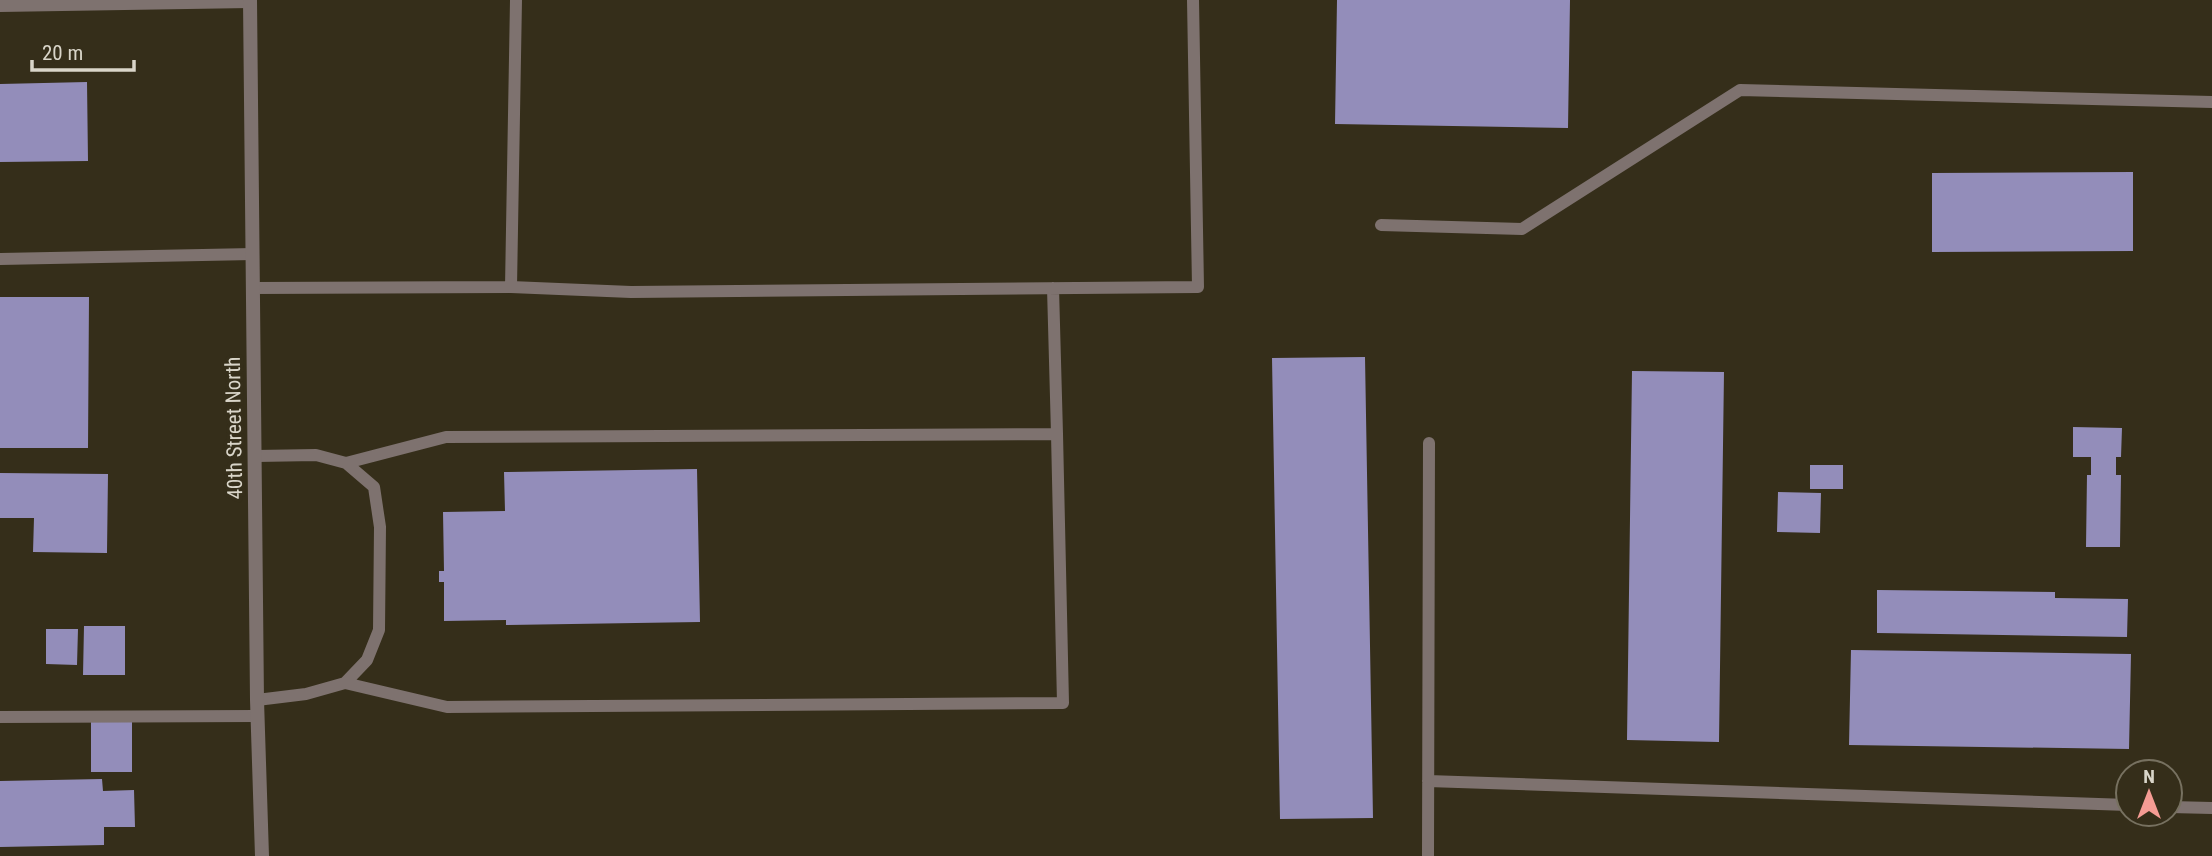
<svg xmlns="http://www.w3.org/2000/svg" width="2212" height="856" font-family="'Roboto Condensed',sans-serif">
  <style>
    .building { fill: #938dba }
    .lines { fill: none; stroke-linecap: round; stroke-linejoin: round }
    .lane { stroke: #7e726f; stroke-width: 12 }
    .street { stroke: #7e726f; stroke-width: 14 }
    .labels { text-anchor: middle; dominant-baseline: central; stroke-width: 7; stroke-linejoin: round; paint-order: stroke }
    .street-label { font-size: 21px; fill: #d9d5c9; stroke: #352e1a }
  </style>
  <rect width="100%" height="100%" fill="#352e1a"/>
  <path class="building" d="M1337,0h233l-2,128 -233,-4z
    M87,82l1,79 -88,1v-78z
    M2133,172v79l-201,1v-79z
    M0,297h89l-1,151h-88z
    M1365,357l8,461 -93,1 -8,-461z
    M1632,371l92,1 -5,370 -92,-2z
    M2073,427l49,1 -1,29h-5v18h5l-1,72h-34l1,-72h4v-18h-18z
    M1810,465h33v24h-33z
    M697,469l3,153 -194,3v-5l-62,1v-39h-5v-11h5l-1,-59 62,-1 -1,-39z
    M0,473l108,1 -1,79 -74,-1 1,-34h-34z
    M1778,492l43,1 -1,40 -43,-1z
    M1877,590l178,2v6l73,1 -1,38 -250,-4z
    M84,626h41v49h-42z
    M46,629h32l-1,36 -31,-1z
    M1851,650l280,4 -2,95 -280,-4z
    M91,722h41v50h-41z
    M102,779l1,12 31,-1 1,37h-31v18l-104,2v-66z"/>
  <g class="lines">
    <path class="lane" d="M0,6l250,-4
      M1381,225l141,4 218,-139 472,12
      M0,259l253,-5
      M511,287l120,5 567,-5 -5,-287
      M253,288l258,-1 5,-287
      M256,456l60,-1 30,8 28,24 6,40 -1,103 -12,30 -22,23 -39,11 -49,6
      M346,463l100,-26 611,-3 -4,-146
      M345,683l102,24 616,-4 -6,-269
      M0,717l258,-1
      M1428,781l700,24
      M2170,807l42,1
      M1428,856l1,-413"/>
    <path class="street" d="M250,0l7,700 5,156"/>
  </g>
  <g class="labels">
    <g class="street-label">
      <text transform="translate(234 428) rotate(-91)">40th Street North</text>
    </g>
  </g>
  <g transform="translate(2149 793)"><circle r="33" fill="#352e1a" stroke="#777160" stroke-width="2"/>
  <path d="M0-5L12 26L0 18L-12 26Z" fill="#f59c94"/>
  <text y="-10" font-size="19" font-weight="bold" text-anchor="middle" fill="#d9d5c9">N</text>
  </g>
  <path d="M32 60v10h102v-10" fill="none" stroke="#d9d5c9" stroke-width="3.5"/>
  <text x="42" y="60" font-size="21" fill="#d9d5c9" stroke="#352e1a" stroke-width="5" paint-order="stroke">20 m</text>
</svg>
